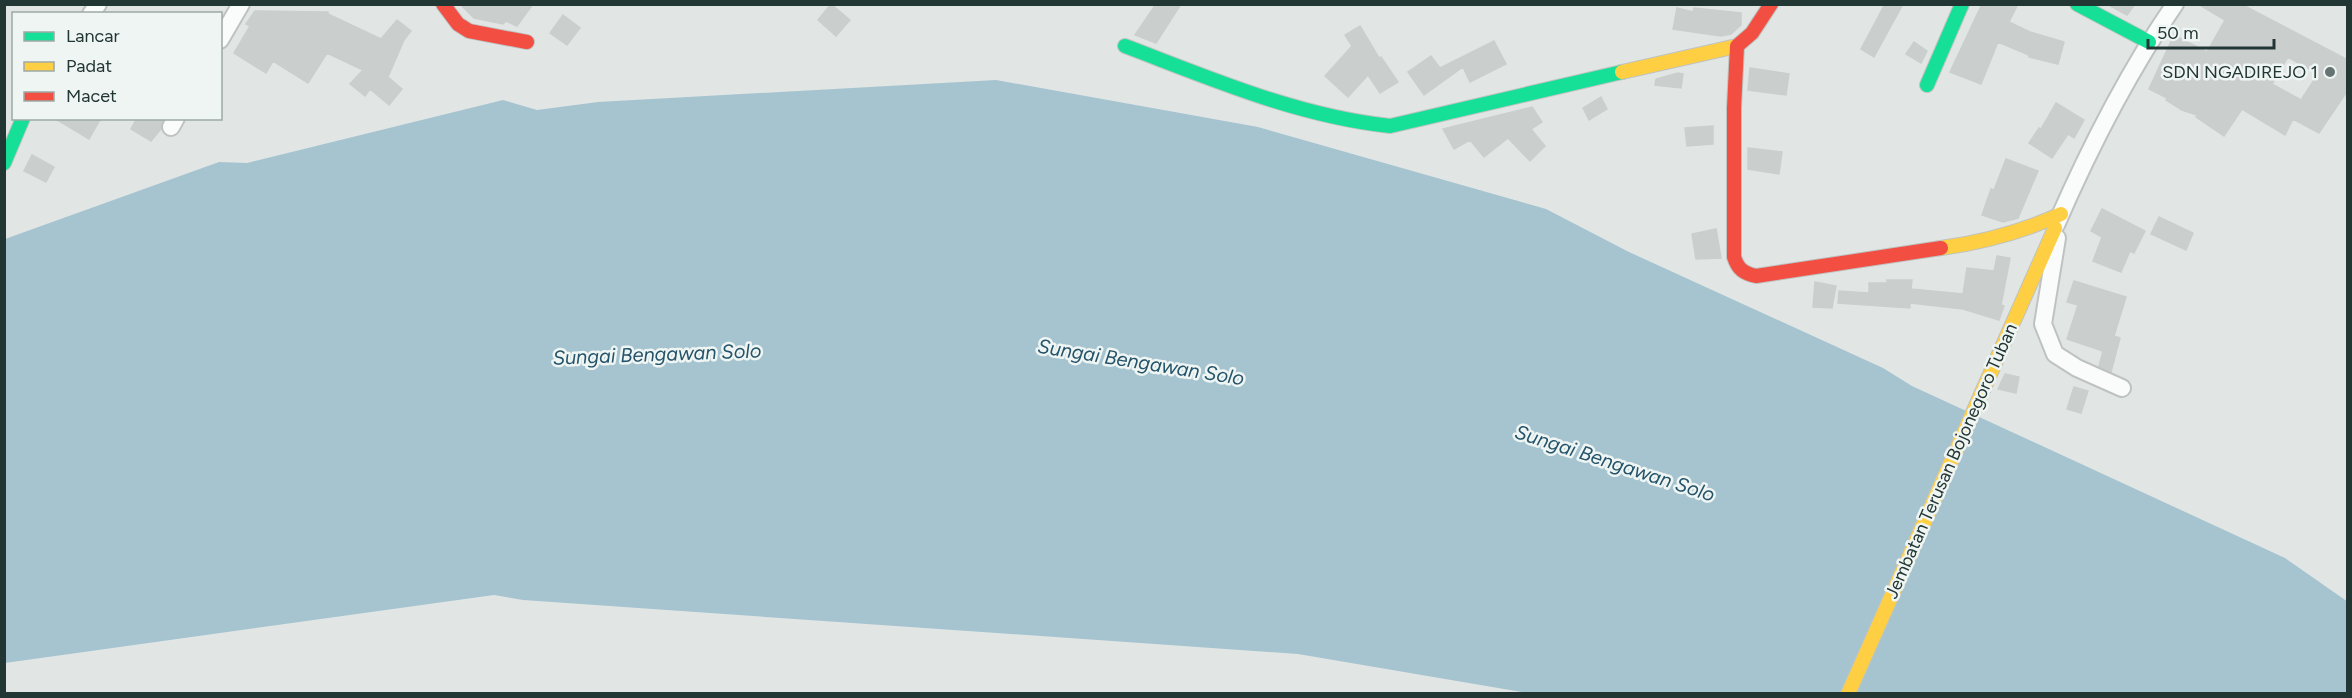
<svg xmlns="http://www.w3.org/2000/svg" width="2352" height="698" font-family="Figtree,sans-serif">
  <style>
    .water { fill: #a6c4d0 }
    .building { fill: #cacfce; stroke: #cacfce; stroke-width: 1.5; fill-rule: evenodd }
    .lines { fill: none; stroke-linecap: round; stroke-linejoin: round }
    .street-casing { stroke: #bec3c2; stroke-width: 20 }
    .fast-casing { stroke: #bec3c2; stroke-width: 16 }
    .slow-casing { stroke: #bec3c2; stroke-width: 16 }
    .jam-casing { stroke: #bec3c2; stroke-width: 16 }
    .street { stroke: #fafbfb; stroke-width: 16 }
    .fast { stroke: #16e098; stroke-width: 14 }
    .slow { stroke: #ffcf43; stroke-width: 14 }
    .jam { stroke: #f24e42; stroke-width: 14 }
    .poi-dot { fill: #657472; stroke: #eff5f3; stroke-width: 2 }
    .labels { text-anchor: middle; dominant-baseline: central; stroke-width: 5; stroke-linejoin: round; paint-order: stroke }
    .poi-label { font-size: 18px; fill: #223634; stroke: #eff5f3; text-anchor: end }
    .street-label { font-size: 18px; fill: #223634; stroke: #eff5f3 }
    .water-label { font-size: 20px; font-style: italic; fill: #24536a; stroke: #eff5f3 }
  </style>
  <rect width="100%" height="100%" fill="#e1e6e5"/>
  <path class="water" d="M996,80l262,47 288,82 83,43 254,116 29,18 373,172 63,44 -1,92 -819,-1 -230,-39 -775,-54 -29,-5 -489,68v-424l214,-77 28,1 256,-63 34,10 61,-8z"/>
  <path class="building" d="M460,4h73l-16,22 -11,-5 -3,3 -29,-6z
    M831,4l19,16 -14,16 -18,-16z
    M1156,4h25l-25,39 -21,-8z
    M1885,4h18l-29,53 -13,-8z
    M1982,4h36l-9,18 21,10 34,10 -6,22 -29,-7v-2l-31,-13 -17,42 -31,-12z
    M2107,4h28l-8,11z
    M2198,4h43l107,56v30l-29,43 -26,-14 -8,16 -43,-26 -18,27 -28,-19 1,-2 -15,-5 -16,-10 1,-2 -18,-9 25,-54 33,17 18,-32zM2288,57l30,17 -17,26 -29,-16z
    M1677,8l16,4 1,-4 47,5v12l-10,9 -10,2 -48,-7z
    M255,11l73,1v2l53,25 16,-19 14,11 -7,9 -16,37 14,12 -13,16 -19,-16 -5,7 -15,-12 13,-14 -36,-17 -19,30 -35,-22 -7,12 -32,-20 16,-27 -4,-2z
    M563,15l17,13 -13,17 -17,-12z
    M1360,26l19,32 2,-1 17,25 -18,11 -12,-18 -20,22 -23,-21 27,-30 -7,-11z
    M1494,41l12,23 -36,18 -7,-15 -39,28 -16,-23 23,-16 9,12z
    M1914,42l13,9 -6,12 -15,-9z
    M1750,68l39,6 -3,21 -38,-5z
    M1678,73l5,1 -2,14 -26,-3 1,-6z
    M1601,97l6,12 -18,11 -6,-12z
    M2056,103l28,17 -10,18 -6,-4 -16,24 -23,-15 10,-15 2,1z
    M1532,107l10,15 -11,7 14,17 -15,15 -22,-23 -24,19 -14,-17 -16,9 -11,-20z
    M54,118h47l-12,21z
    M137,118h27l-3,11 -10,12 -20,-12z
    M1713,126v18l-26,2 -2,-18z
    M1748,148l34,4 -3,22 -31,-5z
    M32,155l22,12 -8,15 -22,-11z
    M2006,159l32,12 -20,47 -15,4 -21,-7 9,-26 3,1z
    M2102,209l43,22 -11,22 -4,-2 -9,21 -28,-11 9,-24 -11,-6z
    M2159,217l34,16 -7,17 -35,-16z
    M1716,229l5,29 -25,1 -4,-25z
    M1997,256l13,2 -9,47 3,1 -5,14 -36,-11 -53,-6v5l-72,-5 1,-12 30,2v-10h18v-3h25l-1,9 52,5 4,-26 27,3z
    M2074,281l52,16 -12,39 6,2 -9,34 -12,-6 4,-15 -36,-12 11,-34 -11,-3z
    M1815,282l21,4 -4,22 -19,-1z
    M2005,374l14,3 -3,16 -18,-4z
    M2074,387l14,4 -7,22 -14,-4z"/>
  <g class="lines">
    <defs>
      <path id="street" d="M91,14l7,-10
        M220,40l21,-36
        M171,127l5,-9
        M2056,225c33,-76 72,-153 119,-221
        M2057,238l-14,86 12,30 22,14 45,20"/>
      <path id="fast" d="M2077,4l72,38
        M1125,46c87,33 172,70 265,80l232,-54
        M1927,85l35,-81
        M4,163l19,-45"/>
      <path id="slow" d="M1622,72l115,-26
        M1941,248c43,-6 81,-16 120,-34
        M1848,694l207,-466"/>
      <path id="jam" d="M443,4l15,20 11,7 58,11
        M1771,4l-19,29 -15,13 -3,62v149c4,12 9,16 22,19l185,-28"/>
    </defs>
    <use href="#street" class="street-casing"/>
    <use href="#fast" class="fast-casing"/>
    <use href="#slow" class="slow-casing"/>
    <use href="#jam" class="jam-casing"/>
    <use href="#street" class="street"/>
    <use href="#fast" class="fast"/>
    <use href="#slow" class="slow"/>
    <use href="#jam" class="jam"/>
  </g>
  <circle class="poi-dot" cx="2330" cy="72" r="6"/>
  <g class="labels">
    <g class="poi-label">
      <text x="2318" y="72">SDN NGADIREJO 1</text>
    </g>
    <g class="street-label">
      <text transform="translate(1951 461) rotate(-66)">Jembatan Terusan Bojonegoro Tuban</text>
    </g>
    <g class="water-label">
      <text transform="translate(657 354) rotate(-2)">Sungai Bengawan Solo</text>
      <text transform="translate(1141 362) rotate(9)">Sungai Bengawan Solo</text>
      <text transform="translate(1615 463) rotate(18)">Sungai Bengawan Solo</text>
    </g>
  </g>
  <rect width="2352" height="698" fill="none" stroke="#223634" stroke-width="12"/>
  <rect x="12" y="12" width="210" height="108" fill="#eff5f3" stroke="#9da9a7" stroke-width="1.5"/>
  <rect x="24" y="32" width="30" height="9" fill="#16e098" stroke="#9da9a7" stroke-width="1.5"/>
  <text x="66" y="42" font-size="18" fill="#223634">Lancar</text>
  <rect x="24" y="62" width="30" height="9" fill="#ffcf43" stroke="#9da9a7" stroke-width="1.5"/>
  <text x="66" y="72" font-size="18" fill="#223634">Padat</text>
  <rect x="24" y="92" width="30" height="9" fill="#f24e42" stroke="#9da9a7" stroke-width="1.5"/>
  <text x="66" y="102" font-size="18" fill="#223634">Macet</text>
  <path d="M2148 39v9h126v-9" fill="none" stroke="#223634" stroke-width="3"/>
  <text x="2157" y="39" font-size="18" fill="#223634" stroke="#eff5f3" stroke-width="4.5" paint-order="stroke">50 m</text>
</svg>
